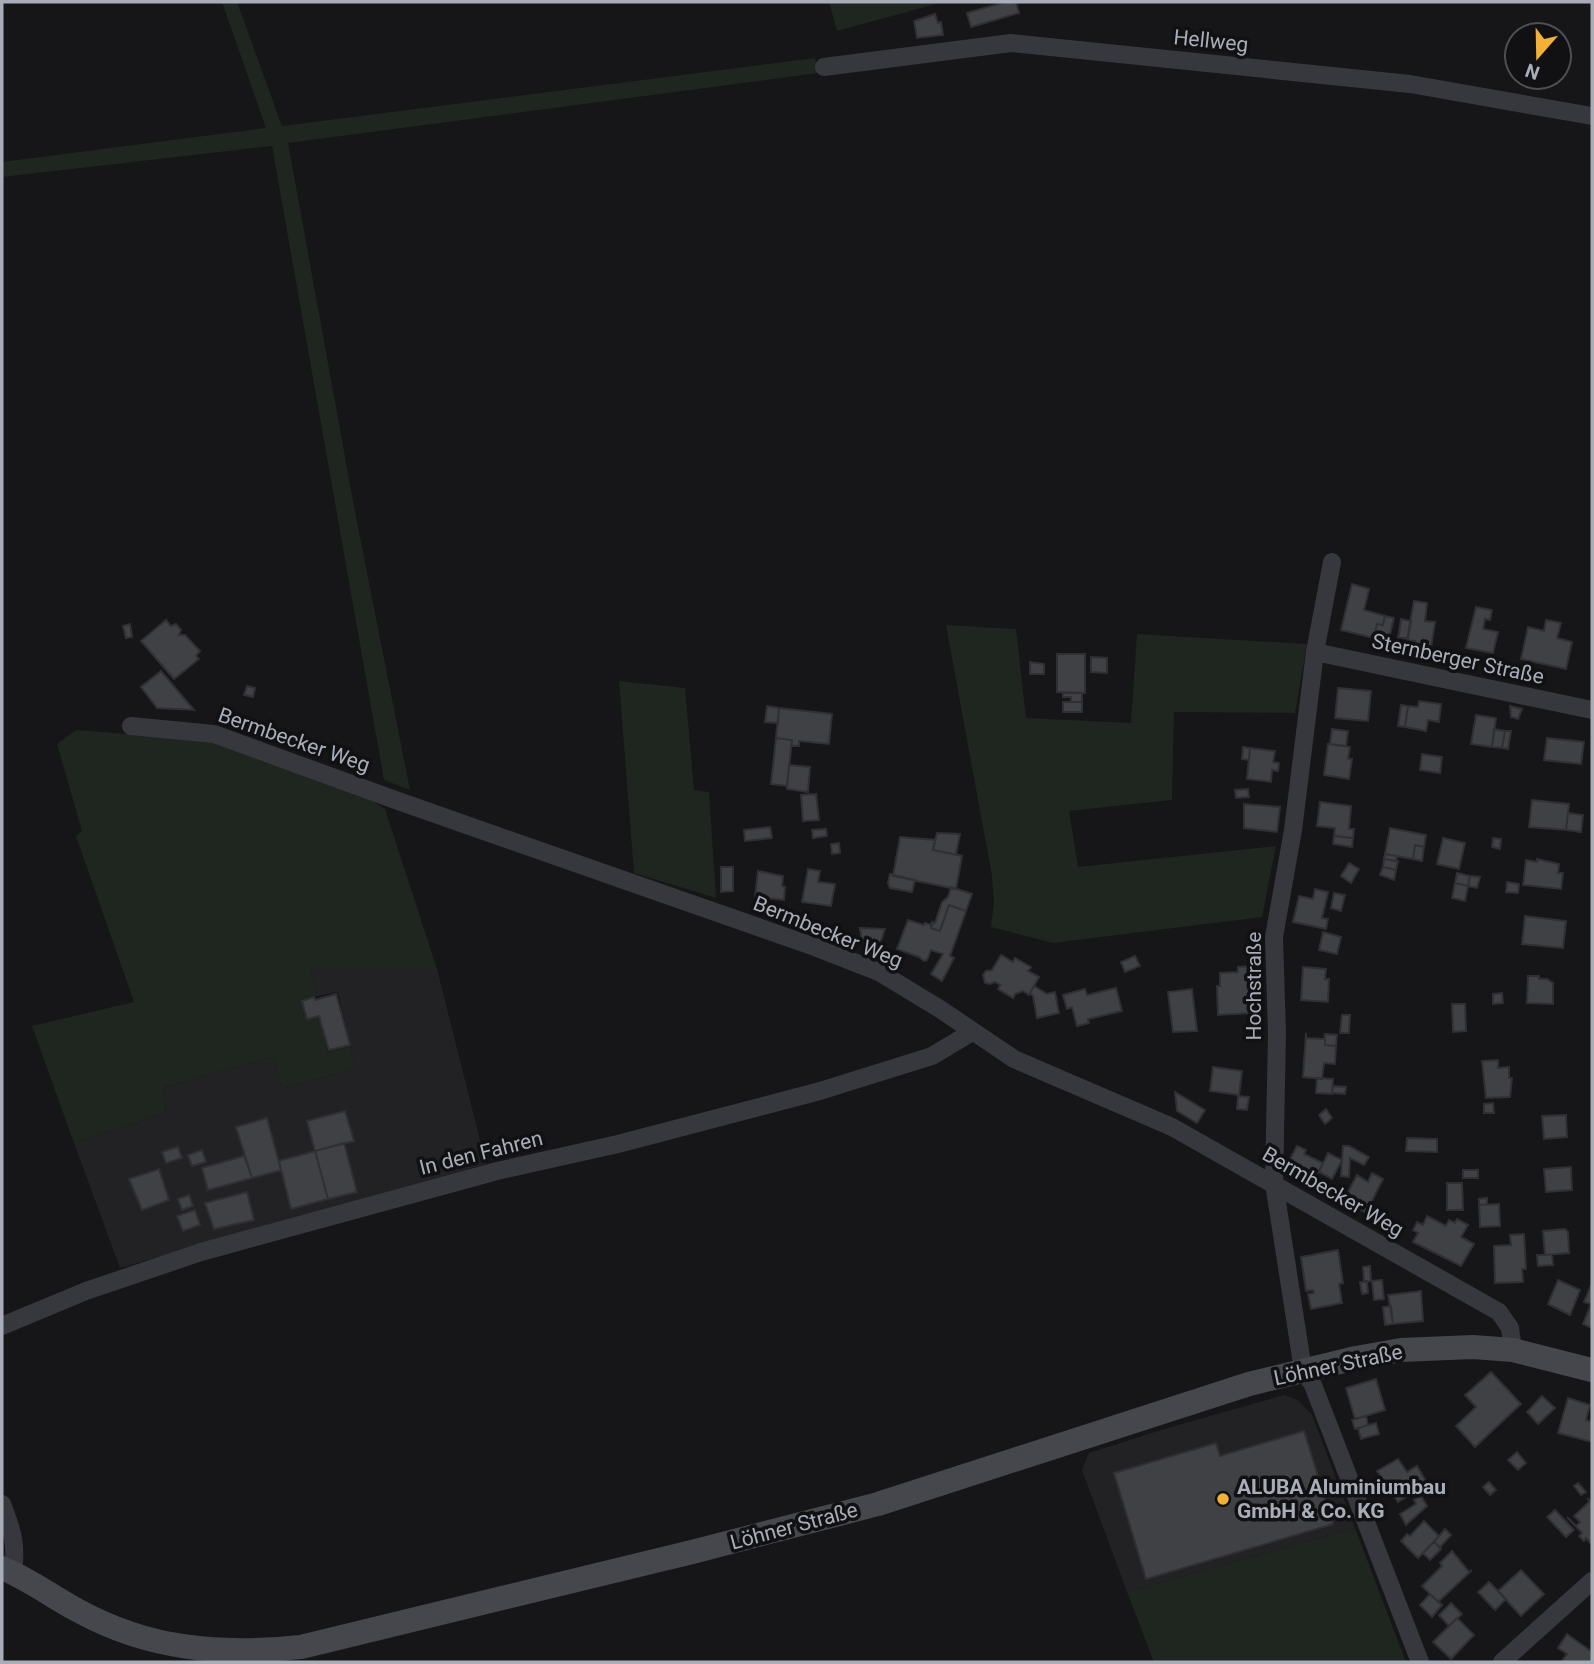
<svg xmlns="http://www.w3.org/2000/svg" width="1594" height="1664" font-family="Roboto,sans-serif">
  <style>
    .built { fill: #222225 }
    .green { fill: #1e261f }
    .building { fill: #404145; stroke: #303034; stroke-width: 2 }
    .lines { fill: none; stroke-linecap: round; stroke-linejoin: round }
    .street { stroke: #37383d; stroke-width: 18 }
    .secondary { stroke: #45474d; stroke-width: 24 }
    .poi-dot { fill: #f2b134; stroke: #111113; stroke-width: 2.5 }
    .labels { text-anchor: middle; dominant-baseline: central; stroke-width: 7; stroke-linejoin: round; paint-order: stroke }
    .street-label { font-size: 21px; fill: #a8adb8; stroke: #111113 }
    .poi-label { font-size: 21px; font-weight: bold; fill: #a8adb8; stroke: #111113; text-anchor: start }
  </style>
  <rect width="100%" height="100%" fill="#161618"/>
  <path class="built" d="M310,969h127l49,195 -366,104 -46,-125 92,-30 -2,-26 109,-30 9,32 73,-21 -17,-76 -21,4z
    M1284,1395l14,5 14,15 43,113 -228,64 -45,-122 7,-17 72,-23z"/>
  <path class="green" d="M222,2h15l45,124 533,-68 3,15 -530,70 67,369 55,278 -26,-10 -112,-634 -270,31v-15l264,-34z
    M829,2h114l-106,29z
    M946,625l70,4 10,89 105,5 6,-89 170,10 -12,69 -121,-1 -2,88 -103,11 9,56 198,-21 -14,71 -209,26 -62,-16 3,-24 -2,-27z
    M619,681l66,7 9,102 15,2 7,106 -82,-25z
    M76,730l128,10 155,52 26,17 52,160h-127l7,27 -15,5 5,19 12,-3 9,35 22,-6 5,22 -73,21 -9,-32 -109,30 2,26 -92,30 -42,-117 102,-24 -58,-166 6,-5 -25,-87z
    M1355,1528l51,134h-252l-27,-70z"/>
  <path class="building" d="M1005,2h11l3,11 -48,14 -4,-14z
    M935,14l3,9 3,-1 2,13 -26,3 -3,-17z
    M1352,584l17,5 -5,21 21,6 -2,9 -6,-1 -3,14 -33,-8z
    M1414,601l13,2 -2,18 10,1 -4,26 -17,-3 1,-4 -8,-1z
    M1476,607l16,3 -2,10 -5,-1 -2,10 15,3 -5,21 -27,-5z
    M1385,616l9,2 -6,24 -14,-4 3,-14 6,1z
    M1401,619l10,2 -3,18 -10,-2v4z
    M166,620l5,6 5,-2 5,6 -2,5h6l15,16 -4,5 3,3 -25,20 -33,-38z
    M1546,620l15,3 -4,15 15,4 -6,27 -45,-10 7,-32 16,4z
    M130,624l2,13 -6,1 -3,-12z
    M1057,654h28v39l-28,-1z
    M1091,657l16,1v15l-16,-1z
    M1030,662l14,2v10h-14z
    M161,671l33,39 -37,-2 -16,-21z
    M247,686l8,2 -2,9 -9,-2z
    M1338,688l33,3 -3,30 -33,-3z
    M1063,693h19v9h-11v-5h-8z
    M1419,701l22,3 -2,18 -11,-2 -2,11 -21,-4 3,-21 10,1z
    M1063,702h19v10h-19z
    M1401,705l7,1 -3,21 -7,-1z
    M767,706l12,2 -1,15 -13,-1z
    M1510,706l12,3 -4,10 -7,-2z
    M779,708l53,6 -3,30 -30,-3v5h-8l1,-6 -16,-2z
    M1476,715l20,3 -4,29 -21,-3z
    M1332,729l16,2 -2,15 -16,-2z
    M1494,729l11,2 -3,17 -10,-1z
    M1505,731h6l-3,18 -6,-1z
    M776,738l16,2 -5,46 -16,-2z
    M1547,738l37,4 -3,22 -37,-4z
    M1328,744l22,3 -2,12h4l-3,20 -25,-4z
    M1243,747l7,1 -1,12 -7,-1z
    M1250,748l25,3 -2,11 6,1 -1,8 -6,-1 -1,12 -24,-3z
    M1422,754l20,3 -2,16 -20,-3z
    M789,765l21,2 -2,25 -21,-3z
    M1248,789l1,8 -13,1 -1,-8z
    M816,794l3,26 -16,1 -2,-26z
    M1532,800l37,4 -3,26 -37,-3z
    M1320,802l31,4 -2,23h5l-1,9 -19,-2 1,-8 -18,-2z
    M1244,804l36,3 -3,25 -33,-4z
    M1568,813l15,2 -2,17 -15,-2z
    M770,827l2,11 -27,3 -1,-11z
    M1390,828l36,7 -2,12 -9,-2 -2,14 -28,-5z
    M826,829l1,7 -14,2 -1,-8z
    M937,833l23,1 -4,20 6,2 -29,-6z
    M1334,836l19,2 -1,9 -19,-3z
    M900,837l35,3 -2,10 29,6 -6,33 -63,-13z
    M1443,838l22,5 -6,26 -22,-5z
    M1493,838l8,1 -1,10 -8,-2z
    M839,843l1,10 -8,1 -1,-10z
    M1415,845l9,2 -2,14 -9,-2z
    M1385,854l12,2 -1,5 -12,-2z
    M1384,859l14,2 -2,9 -13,-3z
    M1537,859l22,5 -1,9h5l-2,16 -38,-4 3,-25 11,2z
    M1349,863l10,6 -8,14 -10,-7z
    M721,867h12v24l-12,1z
    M1383,867l13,3 -2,10 -14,-5z
    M808,869l12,2 -2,11 17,2 -4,22 -29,-4z
    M758,871l25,5 -1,10 3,1 -1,13 -29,-3z
    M1457,873l13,3 -2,10 -13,-3z
    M890,874l25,6 -3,12 -22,-4 -2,-5z
    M1470,876l10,1 -3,11 -9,-2z
    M1507,882l12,2 -1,9 -12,-1z
    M1455,883l13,3 -3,15 -13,-3z
    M951,887l21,7 -6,17 -17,-6 -9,26 -9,-3v-3l1,-3 3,1 7,-21 6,-5z
    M1315,889l13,3 -6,26 6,1 -2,10 -33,-7 6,-26 14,3z
    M1334,893l11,2 -4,16 -10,-3z
    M949,905l17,6 -16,45 4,2 -12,23 -11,-7 12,-20 -12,-4 -4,10 -3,1 -5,-4 -22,-8 11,-29 16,5 1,-2 7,2 -1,3 9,3z
    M1525,916l41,5 -3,27 -41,-4z
    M860,928l25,1 -7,20 -16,-6z
    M1323,932l18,5 -4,17 -18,-4z
    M1001,955l12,7 2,-4 16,9 -3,4 11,6 -10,18 -6,-4 -8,3 -2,4 -15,-9 2,-4 -5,-3 -5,2 -5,-1 -2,-8 3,-4 6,-1z
    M1135,956l5,10 -15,6 -4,-10z
    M1251,966l-1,47 -32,2 -1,-29h3v-13l18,-1v-5z
    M1303,967l23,2 -1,10h4l-1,23 -27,-2z
    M1528,976h11v3h8l6,4v21l-26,-1z
    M1034,986l13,8 8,-2 4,21 -22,5 -4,-22 -3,-3z
    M1116,988l6,23 -34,8 1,4 -12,3 -5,-19 -5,2 -4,-14 22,-6 2,6z
    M1192,989l5,42 -24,1 -5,-40z
    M1502,993l1,10 -10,1v-10z
    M336,994l14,51 -21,5 -10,-34 -12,3 -5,-18 12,-4 1,3z
    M1452,1004h13l1,27 -13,1z
    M1342,1015h8l-1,18h-9z
    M1306,1033v5l18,1 1,-5v11l11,1 -1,18 -11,-1 -2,16 -19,-2z
    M1325,1034l12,1 -1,11 -11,-1z
    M1498,1060v8l11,-1v11h3l-2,19 -24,1 -4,-37z
    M1213,1067l29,4 -3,24 -29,-4z
    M1317,1078l16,1 -1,15 -16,-1z
    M1333,1086l13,1 -1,7 -13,-1z
    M1175,1092l30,18 -8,13 -20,-12z
    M1238,1096l11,1 -2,13 -10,-1z
    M1493,1103l1,10h-10v-9z
    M1326,1109l6,9 -7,6 -6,-9z
    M345,1111l9,30 -39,10 -8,-30z
    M1566,1115l1,22 -23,2 -2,-23z
    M267,1118l14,52 -29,8 -16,-51z
    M1407,1138l30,1v13l-31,-1z
    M344,1143l13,49 -29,7 -13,-48z
    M1297,1146l9,4 -2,4 19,9 -11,21 -22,-11 3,-6 -3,-2 3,-5 -3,-1z
    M1343,1146h6l20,11 -5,8 -14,-7 -1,19 -8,-1z
    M178,1147l4,11 -16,5 -4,-11z
    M202,1150l4,12 -14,4 -4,-11z
    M315,1151l13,48 -37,10 -12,-48z
    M1328,1153l14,7 -10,19 -13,-7z
    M244,1156l8,22 -44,12 -6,-22z
    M1571,1167l1,23 -26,2 -2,-23z
    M159,1169l10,31 -27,10 -13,-31z
    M1463,1170h15v8h-15z
    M1372,1173l11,6 -17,34 -13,-7 3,-5 -10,-5 11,-21 11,7z
    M1447,1183h15l1,27h-16z
    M247,1192l7,28 -40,9 -9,-26z
    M189,1195l4,11 -11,4 -4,-11z
    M1487,1198v7h-8v-6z
    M1499,1204l1,22 -20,1 -1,-22z
    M195,1210l5,15 -17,6 -6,-15z
    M1427,1216l19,10 3,-6 6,3 2,-4 11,6 -7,12 13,7 -13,22 -48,-24 5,-9 -5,-3 4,-8 6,3z
    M1565,1229l3,3 1,21 -24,2 -2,-24z
    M1524,1234l2,35h-4l1,13 -28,1 -1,-37 17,-1 -1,-10z
    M1338,1250l5,33 -4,1 3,19 -31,6 -3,-15 6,-1 -1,-3 -7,1 -5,-34z
    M1537,1255h15l1,10 -15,1z
    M1370,1266l1,15 -7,1 -1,-15z
    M1382,1280l2,19 -10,1 -2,-19z
    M1558,1280l22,10 -10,25 -22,-11z
    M1367,1281l1,12 -6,1 -2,-12z
    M1592,1283v19l-1,2 -7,-2z
    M1421,1291l2,30 -30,3 -5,-29z
    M1592,1302v26l-9,-4z
    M1391,1306l2,18 -8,1 -2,-18z
    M1491,1372l30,32 -46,43 -19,-21 20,-19 -11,-12z
    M1376,1379l9,31 -30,9 -9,-31z
    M1542,1396l13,12 -17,16 -11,-12z
    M1568,1398l22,7 -4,15 6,2v20l-34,-9z
    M1366,1416l2,9 -13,4 -3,-9z
    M1376,1423l3,11 -18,5 -3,-11z
    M1304,1431l29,93 -187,55 -32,-106 102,-30 4,13z
    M1517,1452l9,11 -8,7 -10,-10z
    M1398,1459l9,13 10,-6 10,17 -29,19 -21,-31z
    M1489,1482l7,8 -6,5 -7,-8z
    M1578,1483l8,9 -5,3 -7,-9z
    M1421,1496l6,10 -21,19 -6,-11 16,-10 -2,-4z
    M1587,1498l5,4v43l-6,-7 -2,3 -5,-5 3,-3 -15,-16 9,9 4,-4 -6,-6 16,-15z
    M1555,1510l19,20 -8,7 -19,-20z
    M1424,1521l15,15 -21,22 -17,-17 6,-7 3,2z
    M1445,1529l6,6 -11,12 -6,-5z
    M1434,1542l7,7 -11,11 -7,-7z
    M1452,1551l17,21 3,-2 -34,32 -16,-16 20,-20 -2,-3z
    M1521,1570l23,24 -23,22 -23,-25z
    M1489,1582l17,17 -11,11 -17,-18z
    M1430,1594l12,11 -10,12 -12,-12z
    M1451,1603l11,11 -13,12 -10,-11z
    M1457,1618l17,17 -23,24 -18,-17z
    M1567,1634l25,18v10h-31l6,-8 -9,-6z"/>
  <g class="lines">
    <path class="street" d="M824,67l187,-24 399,41 182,32
      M1332,562l-17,90 -22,178 -19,107 3,96 -3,150 29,187 10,15 107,277
      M1315,652l277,58
      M131,726l83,8 187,68 414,145 64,25 61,37 74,50 158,68 327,185 11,16 3,22
      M2,1326l84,-35 115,-39 296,-81 121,-27 202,-53 112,-35 40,-24
      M2,1504c10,26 15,39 11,68
      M1502,1662l90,-81"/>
    <path class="secondary" d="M2,1568c27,11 49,28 75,42 72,40 143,45 224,37l391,-95 186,-48 371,-120 107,-26 45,-8 72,-3 40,3 79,20"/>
  </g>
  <circle class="poi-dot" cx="1223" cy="1499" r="7"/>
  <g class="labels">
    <g class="street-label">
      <text transform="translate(1211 41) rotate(6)">Hellweg</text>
      <text transform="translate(1458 659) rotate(12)">Sternberger Straße</text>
      <text transform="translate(294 740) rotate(19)">Bermbecker Weg</text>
      <text transform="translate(828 932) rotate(22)">Bermbecker Weg</text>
      <text transform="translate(1254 986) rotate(-90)">Hochstraße</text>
      <text transform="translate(481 1153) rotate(-14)">In den Fahren</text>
      <text transform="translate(1333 1192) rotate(30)">Bermbecker Weg</text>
      <text transform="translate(1338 1365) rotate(-12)">Löhner Straße</text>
      <text transform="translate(794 1526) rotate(-15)">Löhner Straße</text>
    </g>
    <g class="poi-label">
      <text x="1237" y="1487">ALUBA Aluminiumbau<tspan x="1237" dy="24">GmbH &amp; Co. KG</tspan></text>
    </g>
  </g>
  <rect width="1594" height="1664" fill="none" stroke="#a8adb8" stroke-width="7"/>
  <g transform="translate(1538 56) rotate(200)"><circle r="33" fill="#111113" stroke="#4d4f55" stroke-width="2"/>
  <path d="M0-5L12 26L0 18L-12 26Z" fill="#f2b134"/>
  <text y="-10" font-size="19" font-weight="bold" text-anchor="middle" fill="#a8adb8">N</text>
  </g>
</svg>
